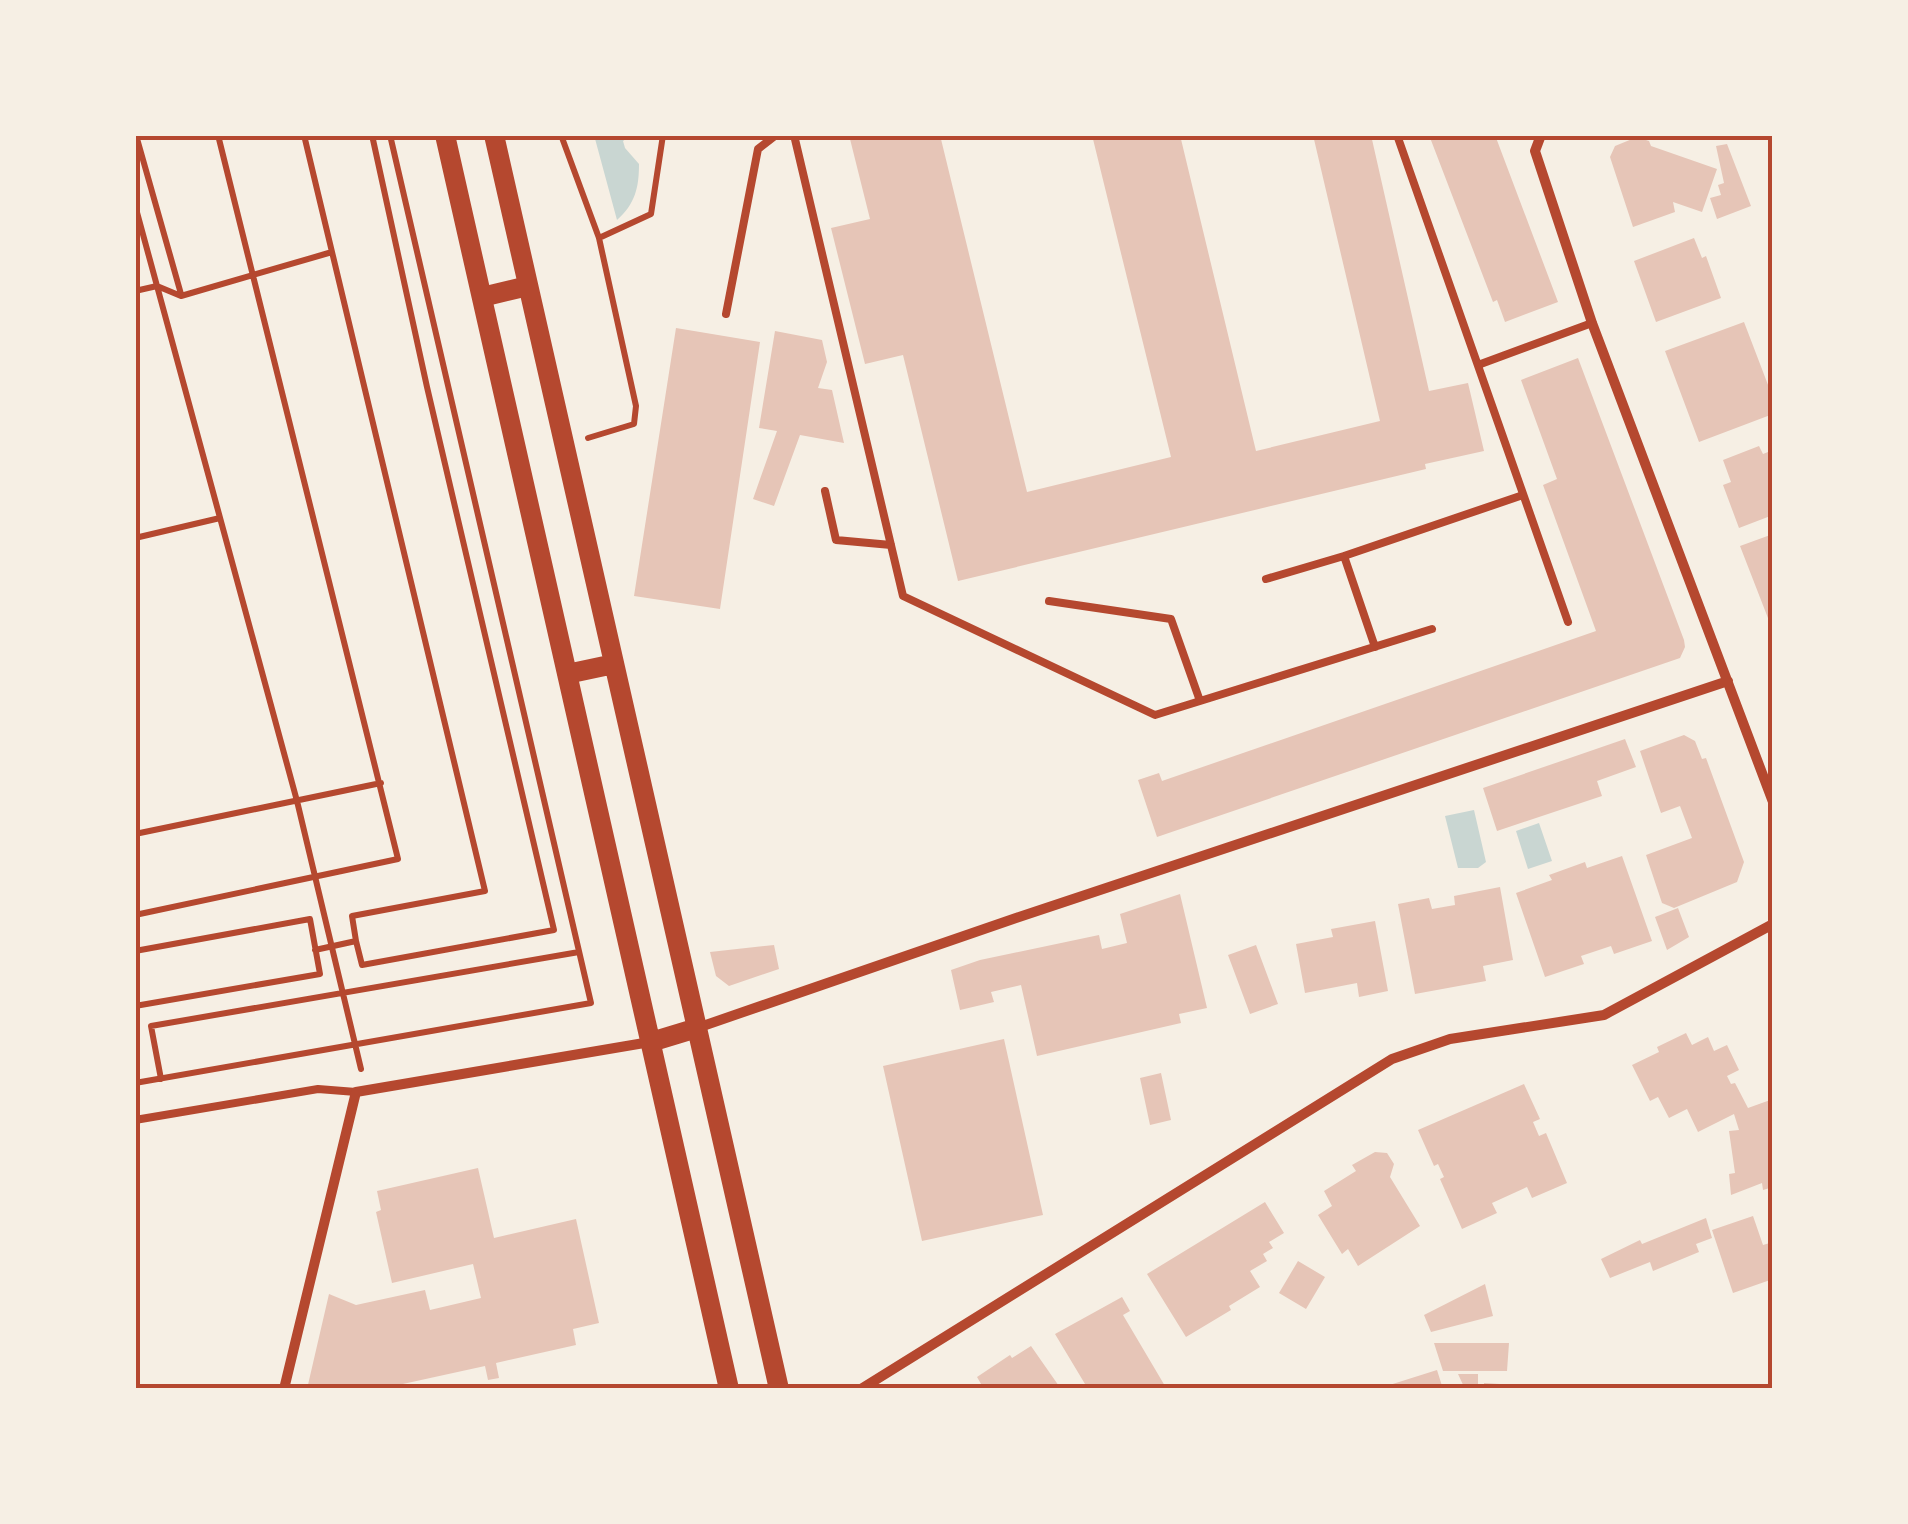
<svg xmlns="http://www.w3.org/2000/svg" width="1908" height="1524" font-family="Helvetica,sans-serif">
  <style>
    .water { fill: #c9d6d2 }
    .building { fill: #e6c5b7 }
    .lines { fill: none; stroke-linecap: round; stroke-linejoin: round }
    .path { stroke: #b5482f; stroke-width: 6 }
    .service { stroke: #b5482f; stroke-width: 8 }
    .minor { stroke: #b5482f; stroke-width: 10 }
    .secondary { stroke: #b5482f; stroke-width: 20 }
    .neatline { fill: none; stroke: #b5482f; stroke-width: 4 }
  </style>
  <rect width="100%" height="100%" fill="#f6efe4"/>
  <path class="water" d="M594,135h37l-8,6 2,7 14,16c0,24 -4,40 -22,56z
    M1474,810l12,52 -8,6h-20l-13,-52z
    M1539,823l13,38 -24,8 -12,-38z"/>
  <path class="building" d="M849,135h91l87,357 144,-35 -79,-322h88l76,316 124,-30 -67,-286h58l58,256 39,-8 16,68 -59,13 1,5 -468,112 -55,-226 -38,9 -34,-136 39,-9z
    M1429,135h66l63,167 -53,20 -8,-22 -4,2z
    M1637,137l12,4 2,5 66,23 -15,43 -29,-10 2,10 -42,15 -23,-70 5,-11z
    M1727,144l24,62 -34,13 -7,-21 11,-3 -3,-10 6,-2 -8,-37z
    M1694,238l8,20 4,-2 15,42 -65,24 -22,-61z
    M1744,322l29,76v16l-74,28 -34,-91z
    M676,328l84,14 -40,267 -86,-13z
    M775,331l47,9 5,22 -9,26 14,2 12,53 -44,-8 -26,71 -21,-7 24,-68 -18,-3z
    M1578,358l106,282 1,7 -5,11 -523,179 -19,-57 21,-7 3,8 434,-150 -53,-146 14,-6 -36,-99z
    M1759,446l4,8 10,-4v65l-34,13 -16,-43 8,-3 -8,-22z
    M1773,534v97l-33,-85z
    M1684,735l11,6 7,18 4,-1 38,104 -7,20 -63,26 -12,-5 -16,-48 46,-17 -12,-32 -19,7 -21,-62z
    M1625,739l11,28 -39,14 5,15 -105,35 -14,-43z
    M1622,856l30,85 -38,13 -3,-8 -30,10 3,8 -39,13 -29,-84 36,-13 -3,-5 36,-13 2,6z
    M1500,887l13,73 -30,6 3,15 -71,13 -17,-90 31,-6 3,11 23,-4 -1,-9z
    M1180,894l27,114 -28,6 2,9 -144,33 -16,-71 -30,7 3,10 -34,8 -9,-40 29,-10 119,-25 3,14 25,-6 -7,-29z
    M1678,908l11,29 -22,13 -12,-33z
    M1375,921l13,70 -29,6 -2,-14 -52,10 -9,-49 37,-7 -2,-8z
    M774,945l5,24 -50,17 -13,-10 -6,-24z
    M1256,945l22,59 -28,10 -22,-59z
    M1686,1033l6,12 16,-8 6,14 13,-6 12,25 -12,6 4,8 4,-1 13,25 25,-9v88l-10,3 -1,-7 -31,12 -2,-21 6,-1 -6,-42 10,-1 -5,-16 -36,18 -11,-23 -18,9 -11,-21 -8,4 -18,-36 27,-13 -2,-5z
    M1004,1039l39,176 -121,26 -39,-175z
    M1161,1073l10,47 -21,5 -10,-47z
    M1524,1084l16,35 -7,3 6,14 7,-3 21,50 -35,15 -5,-11 -35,16 5,10 -35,16 -22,-50 4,-2 -6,-13 -4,2 -16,-36z
    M1375,1152l12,1 7,11 -4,13 30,49 -62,40 -10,-17 -6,5 -24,-39 14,-9 -8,-15 32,-20 -4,-6z
    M478,1168l16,70 82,-19 23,104 -26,6 3,16 -80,18 3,15 -11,2 -3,-14 -105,23h-73l22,-95 27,11 69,-15 5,20 51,-12 -8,-34 -81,19 -16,-71 5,-2 -4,-19z
    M1265,1202l19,31 -15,9 4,6 -10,6 4,7 -17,10 10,16 -31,19 2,4 -45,27 -39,-63z
    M1753,1216l10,29 10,-3v37l-40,14 -21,-63z
    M1706,1218l6,20 -16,6 3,8 -46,19 -3,-9 -40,16 -9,-19 39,-19 2,4z
    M1298,1261l27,16 -19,32 -27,-16z
    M1485,1284l8,32 -62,16 -7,-17z
    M1122,1297l8,14 -7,4 42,71 -6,3h-36l-2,-4 -6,4h-27l-33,-55z
    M1434,1343h75l-2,28h-64z
    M1031,1346l30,43h-77l-7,-12 33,-22 2,3z
    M1437,1370l6,19h-63v-1z
    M1458,1374h20v15h-13z
    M1484,1383l32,2v4h-32z"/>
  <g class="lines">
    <path class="path" d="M136,135l45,159
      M304,135l181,756 -133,25 4,25 -41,9
      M561,135l38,103 37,168 -2,18 -46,14
      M135,205l162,596 64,268
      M599,238l52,-24 12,-79
      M135,291l22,-5 24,10 151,-44
      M135,538l85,-20
      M135,834l246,-51
      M135,915l263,-56 -180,-724
      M356,941l6,24 192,-35 -127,-543 -55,-252
      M135,951l175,-32 10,55 -185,32
      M161,1079l-10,-53 428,-74
      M135,1083l456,-80 -201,-868"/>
    <path class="service" d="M794,135l109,461 252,119 277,-86
      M1397,135l171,487
      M726,314l32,-165 18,-14
      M1478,365l114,-42
      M825,491l11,49 55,5
      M1266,579l78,-23
      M1049,601l122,18 29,82
      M1375,647l-31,-91 179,-61
      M135,1120l183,-31 38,3"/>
    <path class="minor" d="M1541,135l-6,16 57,172 181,479
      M697,1028l319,-110 712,-237
      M284,1389l72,-297 294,-50
      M861,1389l531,-330 58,-20 154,-24 169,-91"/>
    <path class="secondary" d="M445,135l284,1254
      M494,135l285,1254
      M482,297l46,-11
      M567,674l47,-10
      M651,1042l46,-14"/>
  </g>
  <rect width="1908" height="1524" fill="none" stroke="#f6efe4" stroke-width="275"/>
  <rect x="138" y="138" width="1632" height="1248" class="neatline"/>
</svg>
